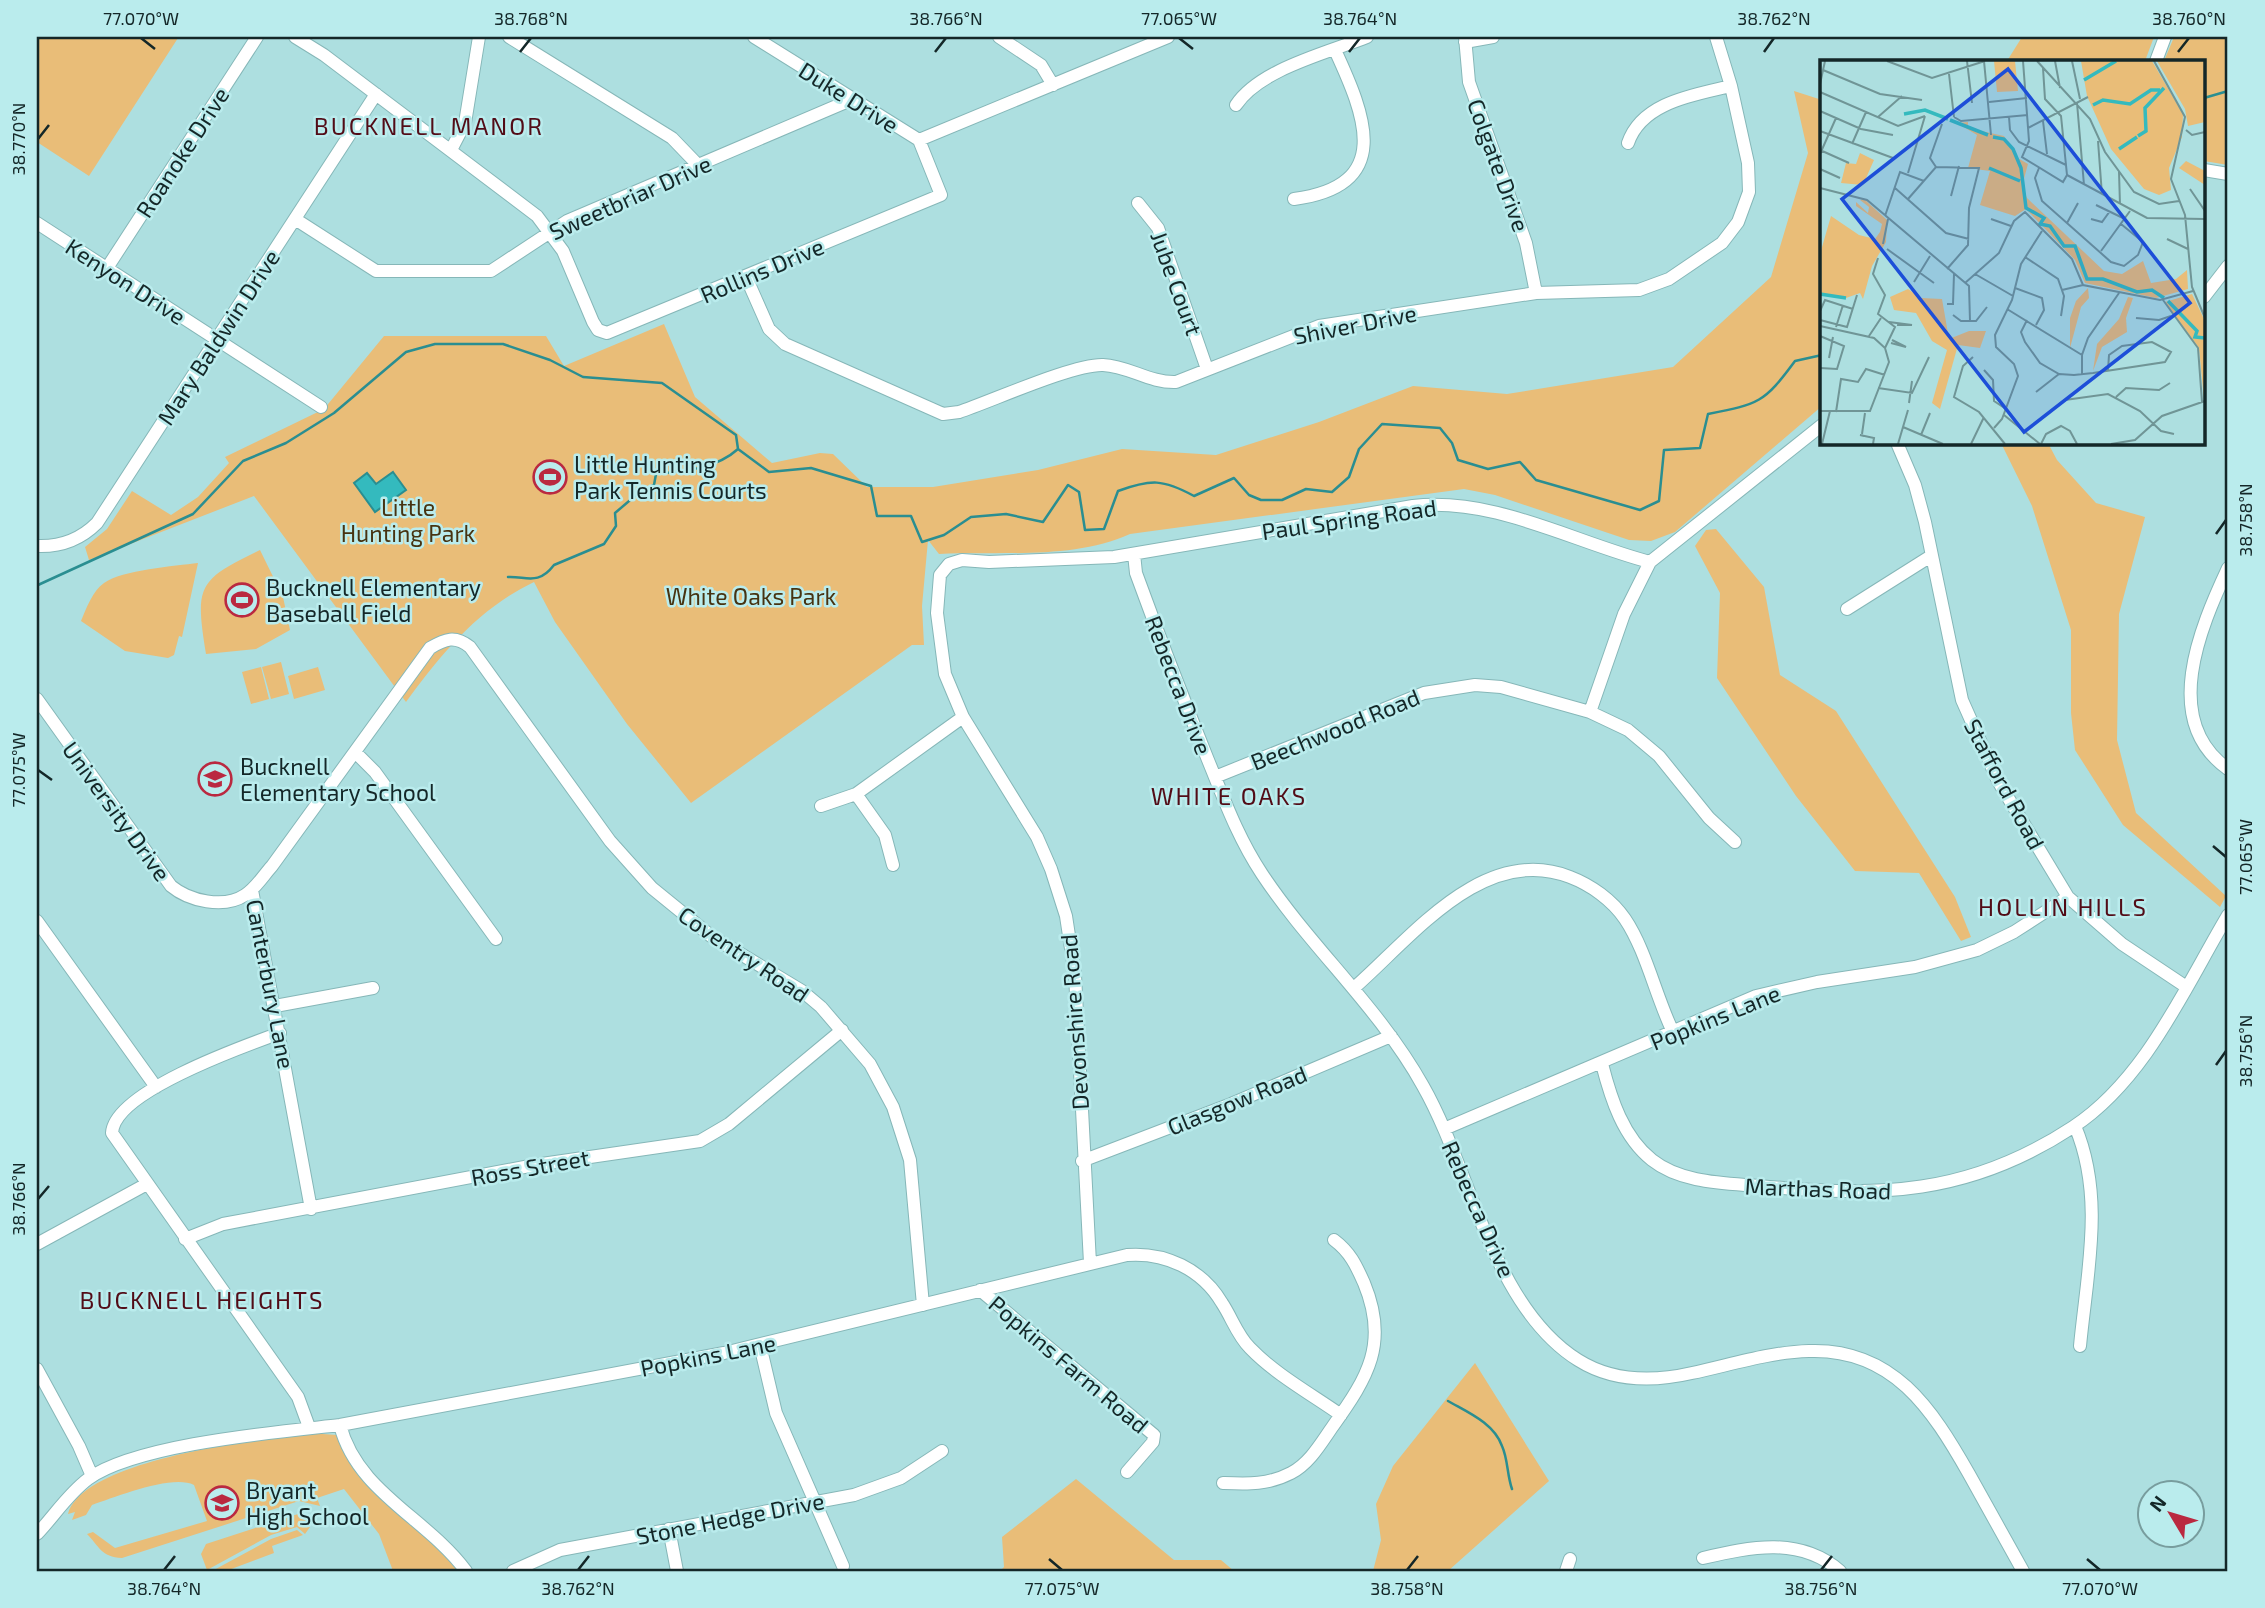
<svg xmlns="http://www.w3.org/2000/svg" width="2265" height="1608" font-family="'Exo 2',sans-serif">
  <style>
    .green { fill: #e9bd78 }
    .water { fill: #34babe; stroke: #2a8e91; stroke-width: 2 }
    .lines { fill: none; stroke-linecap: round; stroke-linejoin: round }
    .stream { stroke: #2a8e91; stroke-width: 2.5 }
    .street-casing { stroke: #86b7b8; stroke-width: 14 }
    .street { stroke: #fff; stroke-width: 12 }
    .ticks { fill: none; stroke: #142728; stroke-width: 2.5 }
    .labels { text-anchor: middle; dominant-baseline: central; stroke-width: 5; stroke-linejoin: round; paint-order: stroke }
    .street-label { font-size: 23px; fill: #142728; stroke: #baeced }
    .poi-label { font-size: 23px; fill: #142728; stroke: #baeced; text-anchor: start }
    .park-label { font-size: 23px; fill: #473311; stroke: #baeced }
    .neighbourhood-label { font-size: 24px; letter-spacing: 2px; fill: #520c17; stroke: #baeced }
    .inset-river { fill: none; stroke: #34babe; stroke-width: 3.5 }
    .inset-road { fill: none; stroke: #709596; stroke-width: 2 }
    .view { fill: #1d4ed8; fill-opacity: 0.15; stroke: #1d4ed8; stroke-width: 3.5 }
    .inset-edge { fill: none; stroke: #142728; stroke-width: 3.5 }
    .neatline { fill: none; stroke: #142728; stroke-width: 2.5 }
    .ticks-label { font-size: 18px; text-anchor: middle; fill: #142728 }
  </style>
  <rect width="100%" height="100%" fill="#addfe0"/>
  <path class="green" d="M37,37l141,1 -89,138 -52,-34z
    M2022,37h132l-9,24h-138z
    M2174,37h54v128l-24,-4v-100h-40z
    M1794,91l28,9v306l-147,126 -24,9 -22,-1 -134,-45 -31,-6 -334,45c-57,26 -130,17 -191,20l-11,-14 -6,66 2,39h-12l-221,158 -64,-79 -72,-102 -21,-40c-56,27 -92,71 -128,120l-152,-206 -165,64 -4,-13 22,-18 25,-38 39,24 27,-18 31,-34 -4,-6 99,-48 60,-73h162l18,30 100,-42 31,73 77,66 48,-10 13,1 34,33h66l105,-17 84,-21 94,6 103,-33 94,-36 94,8 166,-27 98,-90 37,-124z
    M2001,443h47l9,17 39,43 49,14 -26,97 -2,126 19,73 90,83 -6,11 -97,-82 -48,-75 -4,-37v-83l-39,-124z
    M1716,529l48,58 16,88 56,36 119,186 16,40 -10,4 -42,-68 -64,-2 -59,-75 -79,-118 3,-85 -25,-47 11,-16z
    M260,550l23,47 7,33 -34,19 -50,5c-11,-68 -9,-74 54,-104z
    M198,563l-16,74 -3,-1 -5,19 -6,3 -43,-7 -44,-30c5,-12 12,-31 23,-38 18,-13 71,-17 94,-20z
    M281,662l8,32 -18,5 -9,-32z
    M261,667l8,32 -18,5 -9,-32z
    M318,667l7,23 -31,9 -6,-23z
    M1475,1363l74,118 -101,90h-75l8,-31 -5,-36 17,-38z
    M308,1433l29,2 125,136h-69l-14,-37 -35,-45 -27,9 3,8 -21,-5 -177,57c-21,-1 -23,-12 -35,-24l6,-2 22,16 92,-27 -13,-36c-22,-11 -78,12 -102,20l-6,10 -14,5 3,-8 -7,2c15,-55 191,-74 240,-81z
    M1076,1479l98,81h47l13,11h-234l4,-4 -2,-30z
    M298,1514l7,1 5,12 -5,7 -8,-7 -26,8 -64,35 -6,-16 5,-10z
    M297,1530l6,5 -31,11 2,7 -48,18h-14l59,-32z"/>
  <path class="water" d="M393,472l13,18 -31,22 -21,-29 13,-10 9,11z"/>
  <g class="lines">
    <path class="stream" d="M2204,98l24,-7
      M508,577c18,-1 30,9 46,-12l50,-21 12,-18 -1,-13 27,-23 12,-5 2,-11c28,-3 60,-5 82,-25
      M38,585l155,-71 50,-53 43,-18 48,-30 72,-61 29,-8h68l47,16 33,17 79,6 74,52 2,14 31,23 42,-4 60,18 6,30h34l11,26 22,-7 27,-18 35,-3 37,8 25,-37 11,7 6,38 19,-1 14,-38c33,-12 45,-12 76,5l40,-18 15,17 12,5h21l24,-11 26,3 17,-15 10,-28 23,-25 58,4 12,15 6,17 30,9 32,-7 16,18 104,30 19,-9 5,-51 36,-2 8,-34c51,-10 56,-11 87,-53l27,-6
      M1448,1401c19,11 46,22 54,45 6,13 5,29 10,43"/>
    <defs>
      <path id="street" d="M295,37l29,18 213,161 26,35 30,71 5,8 9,3 334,-138 -22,-55 -165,-103
        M509,37l163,101 26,27
        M999,37l42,28 12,20
        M1465,37l4,45 57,161 10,50
        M1465,42l28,-5
        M2156,61l9,-24
        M1236,105c24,-36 91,-52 131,-68
        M919,140l249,-103
        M1628,143c14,-41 66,-48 103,-57
        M451,150l14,-27 14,-86
        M2204,170l24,4
        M1294,199c101,-13 71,-84 41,-149
        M1138,203l20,25 49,141
        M295,219l81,52h115l76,-50 286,-122
        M37,223l284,184
        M107,268l150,-231
        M746,277l23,52 16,15 158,70 16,-2c33,-11 114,-48 144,-47 26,1 46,18 73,17l143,-56 217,-33 103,-3 30,-11 53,-36 16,-21 11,-30 -1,-29 -17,-77 -15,-49
        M2204,297l24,-31
        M1897,443l18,42 10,37 37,178 36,81 70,116 54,47 63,42
        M37,546c24,1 43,-6 60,-23l279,-429
        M1134,554l2,19c23,63 47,125 72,187 16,39 30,78 54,114 49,74 117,133 161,212 48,84 69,220 155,274 35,22 75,22 114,13 38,-8 78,-21 117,-22 84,-3 123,58 160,123 18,32 36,65 54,97
        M2228,568c-28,60 -68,153 0,201
        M1847,609l84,-53
        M37,699l134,187c18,15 53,23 74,9 11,-7 18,-19 27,-29l158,-218c15,-9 25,-13 40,-1l140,194 42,47 59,48 91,55 19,16 49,57 23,43 17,53 13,145
        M1590,712l34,-98 26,-52
        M355,752l20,20 121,167
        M1215,777l209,-84 51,-8 26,2 89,25 38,18 31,26 50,62 26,24
        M856,794l29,41 8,30
        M821,806l35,-12 107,-77
        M252,890l59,319
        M37,921l119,166
        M1355,987c57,-50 129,-144 215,-110 21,8 42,23 55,42 21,31 31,78 48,113
        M275,1006l98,-18
        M280,1033c-36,13 -166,59 -168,100l186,264 11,30
        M1602,1064c9,35 21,73 50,96 29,23 72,23 107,26 120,11 209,10 314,-59 73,-48 112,-140 155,-212
        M2075,1126c30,71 12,146 5,220
        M1444,1129l312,-133 61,-14 98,-15 62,-17 37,-18 54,-35
        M1082,1161l149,-57 160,-68
        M185,1239l38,-15 312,-59 165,-24 29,-17 113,-94
        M37,1244l108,-59
        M1090,1263l-15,-288 -9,-59 -15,-47 -14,-32 -74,-120 -18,-43 -8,-61 3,-38 9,-11 13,-4 27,2 125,-5 299,-51c82,-9 160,36 237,56l172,-137
        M980,1290l174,145 -1,7 -26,30
        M760,1345l16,68 67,153
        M37,1369l42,77 13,30
        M340,1425c17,67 87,93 126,146
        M1223,1483c25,1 45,2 68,-10 19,-10 30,-30 42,-47 35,-49 56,-83 31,-143 -8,-18 -14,-31 -30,-43
        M669,1529l8,42
        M37,1534c17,-18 31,-40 51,-55 48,-35 191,-47 252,-54l384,-72 403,-98c38,-3 75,14 95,48 10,15 15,32 28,45 25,26 61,46 91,67
        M1703,1558c48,-11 96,-22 137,13
        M513,1571l47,-21 294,-55 47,-17 41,-27
        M1566,1571l4,-12"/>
    </defs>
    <use href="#street" class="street-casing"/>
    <use href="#street" class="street"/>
  </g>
  <path class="ticks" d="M141,38l14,11M1179,38l14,11M520,52l11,-14M935,52l11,-14M1349,52l11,-14M1764,52l10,-14M2178,52l11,-14M38,139l11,-14M2216,534l10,-14M38,770l14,10M2213,846l13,11M2216,1065l10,-14M38,1199l11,-13M1049,1559l13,11M2087,1559l13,11M164,1570l11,-14M578,1570l11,-14M1407,1570l11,-14M1821,1570l11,-14"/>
  <defs>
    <symbol id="stadium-ring" viewBox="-11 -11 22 22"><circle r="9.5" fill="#baeced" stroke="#ba2940" stroke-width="1.5"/><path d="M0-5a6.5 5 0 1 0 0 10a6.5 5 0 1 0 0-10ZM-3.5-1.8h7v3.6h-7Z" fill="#ba2940"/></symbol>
    <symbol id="school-ring" viewBox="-11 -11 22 22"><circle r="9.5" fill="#baeced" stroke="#ba2940" stroke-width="1.5"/><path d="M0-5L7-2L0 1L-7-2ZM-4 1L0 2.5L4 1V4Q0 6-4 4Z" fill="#ba2940"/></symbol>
  </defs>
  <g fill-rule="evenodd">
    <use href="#stadium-ring" x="531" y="458" width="38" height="38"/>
    <use href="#stadium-ring" x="223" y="581" width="38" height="38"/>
    <use href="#school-ring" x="196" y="760" width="38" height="38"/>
    <use href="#school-ring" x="203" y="1484" width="38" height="38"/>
  </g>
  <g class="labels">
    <g class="street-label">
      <text transform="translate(849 97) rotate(32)">Duke Drive</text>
      <text transform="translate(182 152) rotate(-57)">Roanoke Drive</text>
      <text transform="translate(1499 165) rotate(70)">Colgate Drive</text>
      <text transform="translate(630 197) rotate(-24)">Sweetbriar Drive</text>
      <text transform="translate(762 270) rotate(-23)">Rollins Drive</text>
      <text transform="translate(126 281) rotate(33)">Kenyon Drive</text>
      <text transform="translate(1177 283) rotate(70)">Jube Court</text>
      <text transform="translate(1355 324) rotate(-11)">Shiver Drive</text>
      <text transform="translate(218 337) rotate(-57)">Mary Baldwin Drive</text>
      <text transform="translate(1349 519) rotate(-8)">Paul Spring Road</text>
      <text transform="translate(1179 685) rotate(69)">Rebecca Drive</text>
      <text transform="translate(1335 729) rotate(-22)">Beechwood Road</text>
      <text transform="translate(2005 784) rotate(62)">Stafford Road</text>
      <text transform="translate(117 811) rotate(54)">University Drive</text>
      <text transform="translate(744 954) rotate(34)">Coventry Road</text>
      <text transform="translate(271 984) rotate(79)">Canterbury Lane</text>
      <text transform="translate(1715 1017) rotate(-22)">Popkins Lane</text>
      <text transform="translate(1074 1022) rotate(-94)">Devonshire Road</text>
      <text transform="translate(1237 1100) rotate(-22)">Glasgow Road</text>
      <text transform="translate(530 1167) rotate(-10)">Ross Street</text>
      <text transform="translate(1818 1188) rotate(2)">Marthas Road</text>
      <text transform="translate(1479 1209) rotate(66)">Rebecca Drive</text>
      <text transform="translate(708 1355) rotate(-11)">Popkins Lane</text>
      <text transform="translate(1069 1364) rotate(40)">Popkins Farm Road</text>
      <text transform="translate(730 1518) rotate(-11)">Stone Hedge Drive</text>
    </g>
    <g class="poi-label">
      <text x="574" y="464">Little Hunting<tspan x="574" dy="26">Park Tennis Courts</tspan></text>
      <text x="266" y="587">Bucknell Elementary<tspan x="266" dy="26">Baseball Field</tspan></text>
      <text x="240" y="766">Bucknell<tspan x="240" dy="26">Elementary School</tspan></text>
      <text x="246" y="1490">Bryant<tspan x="246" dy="26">High School</tspan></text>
    </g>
    <g class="park-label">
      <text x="408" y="507">Little<tspan x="408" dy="26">Hunting Park</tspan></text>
      <text x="751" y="596">White Oaks Park</text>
    </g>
    <g class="neighbourhood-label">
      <text x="429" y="125">BUCKNELL MANOR</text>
      <text x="1229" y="795">WHITE OAKS</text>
      <text x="2063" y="906">HOLLIN HILLS</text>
      <text x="202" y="1299">BUCKNELL HEIGHTS</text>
    </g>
  </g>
  <g transform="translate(1820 60)">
    <rect width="385" height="385" fill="#addfe0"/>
    <path d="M174,1h21l3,30 -21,1zM261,1h71l31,53 -1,23 -13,31 2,22 -12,5 -15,-6 -33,-40 -24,-53zM337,1h48v61l-17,4 -3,-17zM148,62v6l36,8 12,21 12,7 -6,22 5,12 77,73 18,3 21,-13 8,22 25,-4 11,-9 1,19 -32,9 -71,-15 -10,-23 -49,-51 -11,7 -35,-11 10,-34 -22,-3 9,-33 -20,-12zM40,93l14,7 -11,25 -22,-2 5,-20 10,1zM366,101l19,10v14l-26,-17zM44,139l23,21 -1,22 -14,24 -9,33 -3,-6 -14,5 -26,-5v-39l11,-38 28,19 16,4 5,-7 2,-8 -26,-18v-4l12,11 1,-6 -9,-7zM268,228l1,10 -8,9 -11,41v-30l6,-17zM88,229l13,9 21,1 7,40 20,-8h17l-6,17 -22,-3 -18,64 -8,-6 15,-53 -15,-9 -16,-28 -22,-3 -4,-13zM372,234l13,27 -1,79 -5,-52 -34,-46zM308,237l5,1 -7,20 1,14 -25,15 -9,24 4,-27 22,-25z" fill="#e9bd78"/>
    <path class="inset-river" d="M264,20l32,-19M273,45l10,-5 27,4 21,-14h9M84,54l21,-4 23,9M130,60l38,15M318,76l8,-5 -1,-23 19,-20M173,77l11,2 9,10 8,19 5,40 18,10 -4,6 10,2 14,20h11l12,33h16l34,13 15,-2 12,8M299,89l18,-12M169,108l31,13M0,234l26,4M348,241l29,30 -2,6 10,1"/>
    <path class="inset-road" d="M67,1l45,17 53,-17M147,1l5,42M164,1l7,74M203,1l6,80 -7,16 41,25 4,-7 -6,-59 -16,-17 -2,-31M217,1l53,58 15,33 29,40 25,12 20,-3M235,1l5,27M252,1l8,38M334,1l31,56 -14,62 14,36 7,72 13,31M3,10l57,24 42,6M129,14l5,43M0,24l5,-23M0,32l78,34 27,-10M169,42l38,-4M257,43l7,82M0,51l41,18 32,6M58,57l24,-21M134,57l7,4 67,-6M189,57l1,13 9,12 47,23M223,61l4,33M208,68l60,-31M366,70l6,5 13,-3M0,71l73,27M278,81l4,54M32,84l14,-32M0,90l29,13M0,94l16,-36M116,107l-6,-9 12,-34M219,108l-4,10 7,23 69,61 13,4 14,-11 5,-13 -22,-18M0,109l20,9M299,112l1,33M88,113l17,-57M247,115l80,43 58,1M0,128l47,12 102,86 1,35M75,128l51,45 23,6M370,129l15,22M131,136l8,-30M88,139l28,-32 43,1 -10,40 -1,37 -21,24M276,145l29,14M65,156l15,-44 24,9M171,159l20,7M271,159l11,3 8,-11M247,163l11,-20M347,179l21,10M63,184l5,-25M67,189l47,34M281,191l29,-40M205,197l33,22 6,17 -3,20M58,198l-5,16 12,21 -7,19 17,13 -10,21M155,214l38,22M94,222l16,-26M145,223l34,-30 15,-32 11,-9 47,47 11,26 77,15 33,-9M195,228l27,10 2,12 -8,15M242,230l21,-5M343,240l35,48 4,54M127,244h6l1,-30M187,249l75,46M0,251l5,-11 28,9M133,255l8,6h15l11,-14M316,258l23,2 12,-4M0,260l27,7 10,-32M207,260l-6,12 4,10 15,21 19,11 15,1 19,-2 72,-11 6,-10 -19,-10 -30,4 -13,9 -1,15M69,262l23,3h-15M0,266l54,12 11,10 4,14 -19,49h-50M16,267l7,-22M0,276l24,10 -7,23 -17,-1M49,276l12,-18M71,283l15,4 -14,-7M153,297l-10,9 -9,31 25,15 26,32M9,298l4,-21M164,310l9,10 1,21 12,8M262,314v-19l6,-17 31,-45M58,328l34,5 17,-36M216,332l23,-18M296,337l10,-9 33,2 11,-7M89,343l3,-22M236,347l9,-7 43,-6 32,17 21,20 13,3M16,352l5,-33 17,3 8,-13 19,6M184,355l36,29M83,367l40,17M174,368l8,-9 16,-43 -4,-12 -18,-17 -1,-12 17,-35 9,-36 21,-33M42,374l3,-21M101,375l9,-22M44,376l-4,-1 14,3 -1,6M2,384l8,-33M78,384l10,-34M151,384l13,-27M221,384l5,-10 15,-8 9,5 7,13M291,384l24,-4 27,-24 43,-15"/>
    <path class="view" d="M188,9l182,234 -166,129 -182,-233z"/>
    <rect width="385" height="385" class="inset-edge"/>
  </g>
  <rect width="2265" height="1608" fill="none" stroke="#baeced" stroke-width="77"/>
  <g transform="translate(2171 1514) rotate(308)"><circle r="33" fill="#baeced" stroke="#789d9e" stroke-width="2"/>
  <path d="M0-5L12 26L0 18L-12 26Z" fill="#ba2940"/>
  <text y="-10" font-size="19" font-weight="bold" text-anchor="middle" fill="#142728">N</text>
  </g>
  <rect x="38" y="38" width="2188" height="1532" class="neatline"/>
  <g class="ticks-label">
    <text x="141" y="25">77.070°W</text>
    <text x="531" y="25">38.768°N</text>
    <text x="946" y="25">38.766°N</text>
    <text x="1179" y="25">77.065°W</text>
    <text x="1360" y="25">38.764°N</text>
    <text x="1774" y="25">38.762°N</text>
    <text x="2189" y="25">38.760°N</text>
    <text transform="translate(19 139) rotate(-90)" y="6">38.770°N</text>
    <text transform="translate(2246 520) rotate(-90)" y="6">38.758°N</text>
    <text transform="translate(19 770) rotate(-90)" y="6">77.075°W</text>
    <text transform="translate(2246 857) rotate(-90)" y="6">77.065°W</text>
    <text transform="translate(2246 1051) rotate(-90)" y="6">38.756°N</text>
    <text transform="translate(19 1199) rotate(-90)" y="6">38.766°N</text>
    <text x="164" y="1595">38.764°N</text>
    <text x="578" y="1595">38.762°N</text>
    <text x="1062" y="1595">77.075°W</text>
    <text x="1407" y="1595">38.758°N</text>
    <text x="1821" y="1595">38.756°N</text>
    <text x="2100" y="1595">77.070°W</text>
  </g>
</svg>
